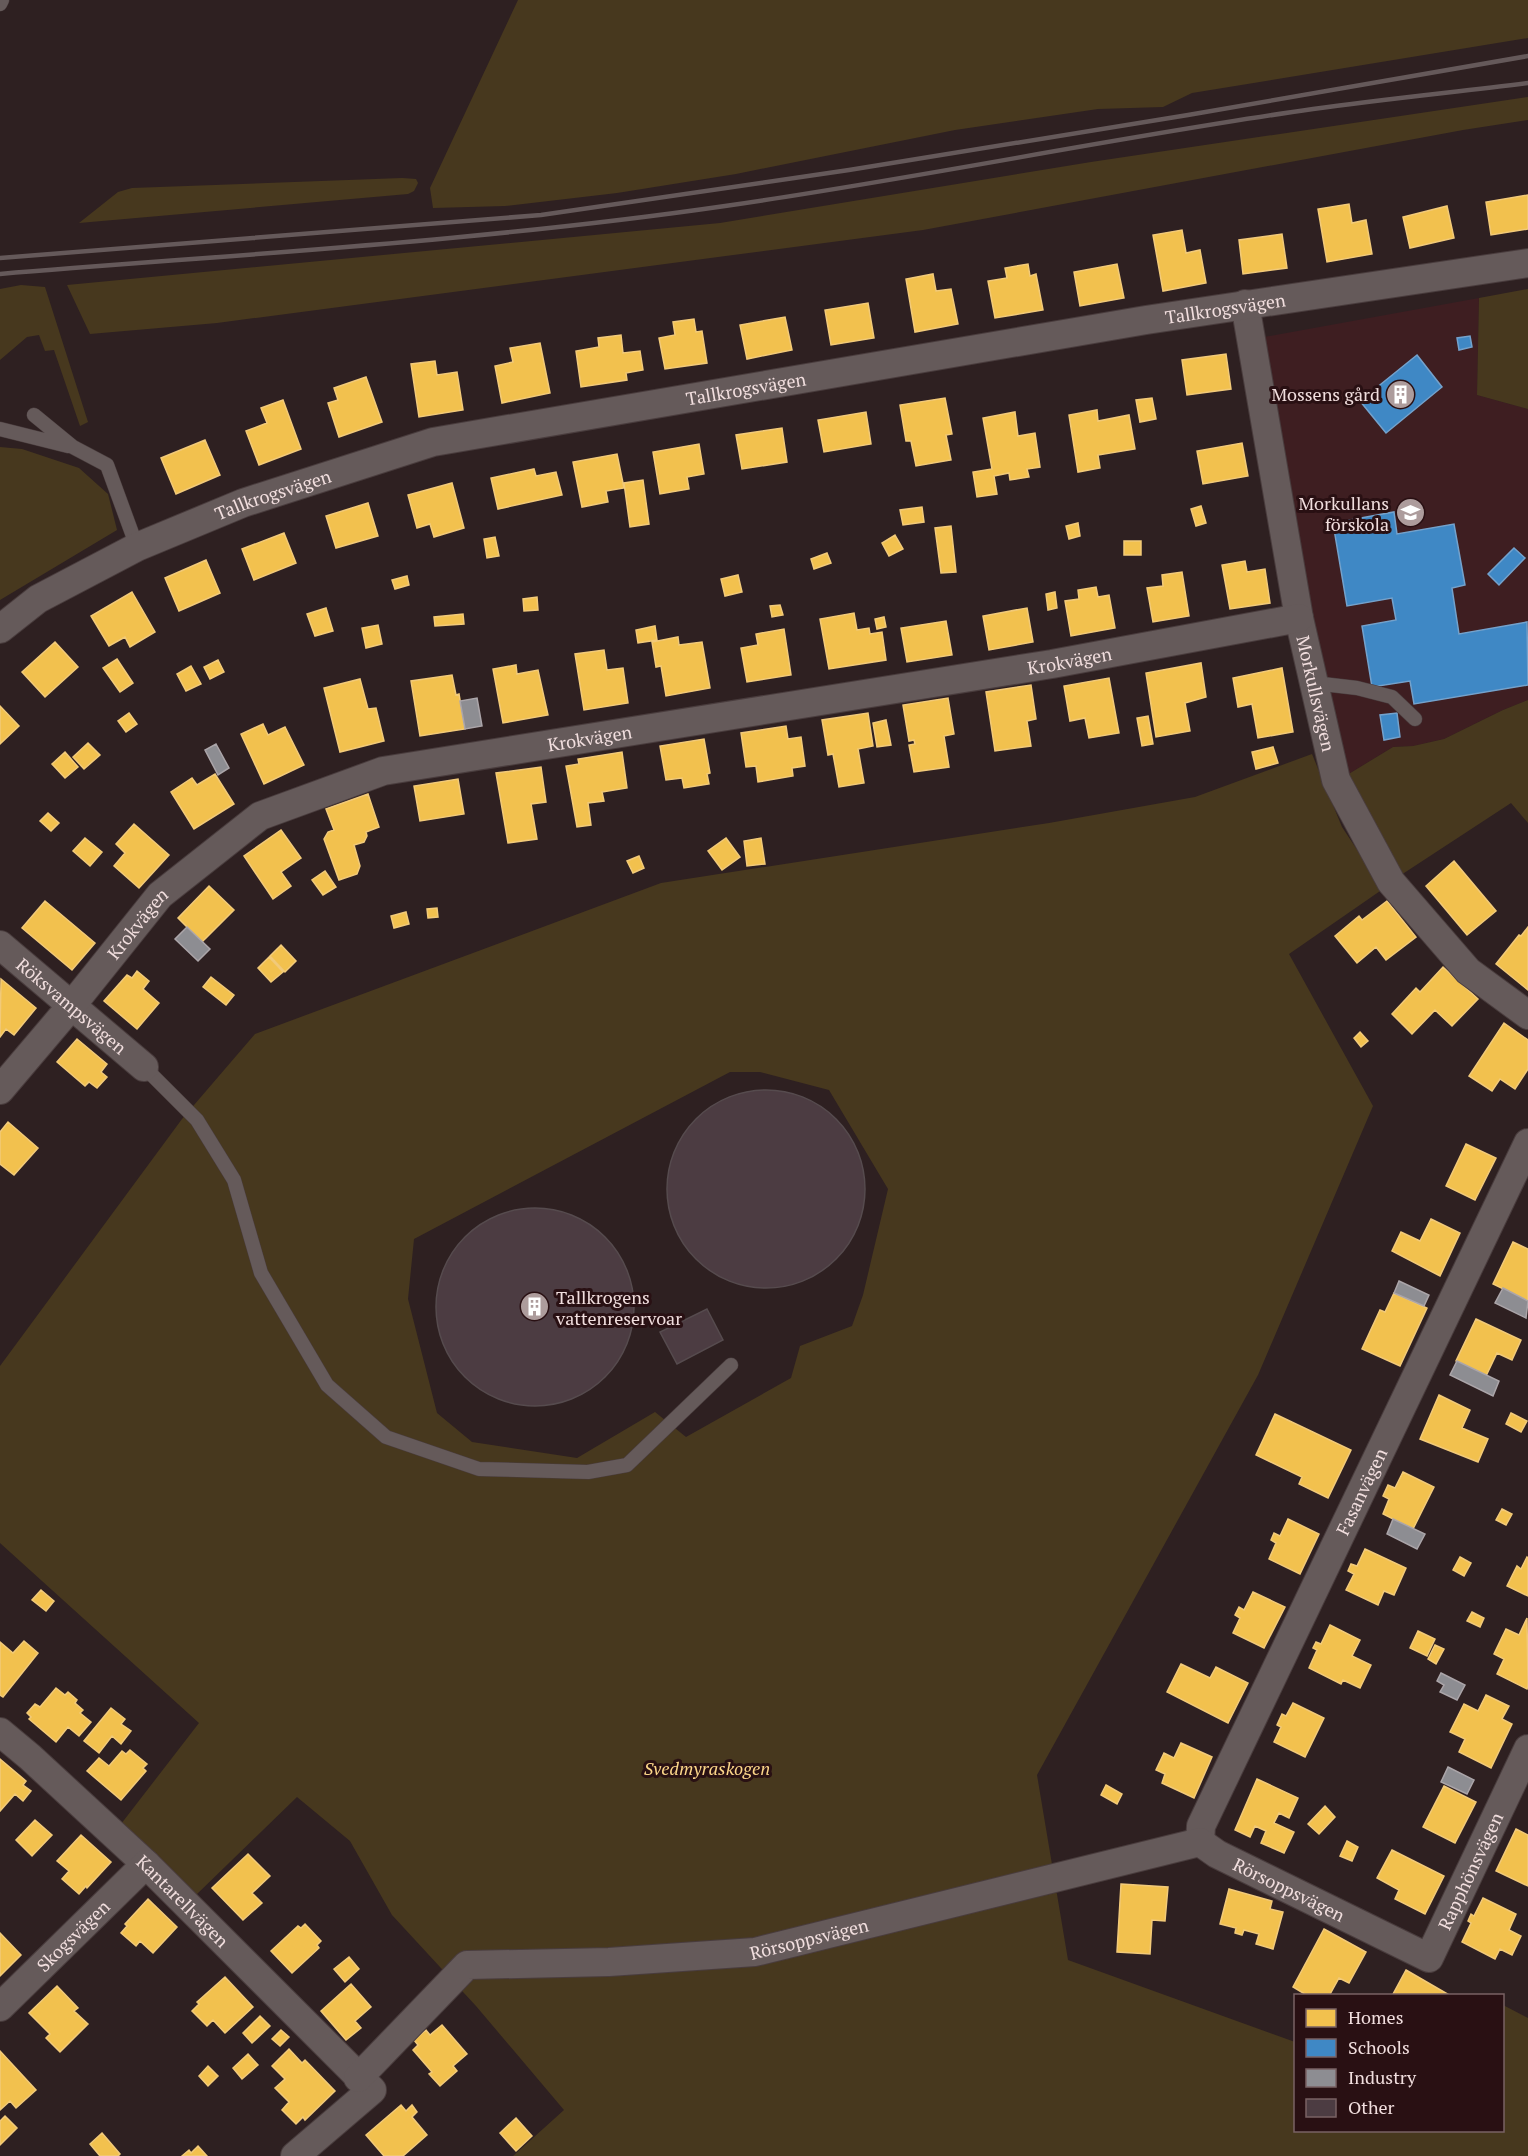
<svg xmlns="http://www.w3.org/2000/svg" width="1528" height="2156" font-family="'PT Serif',serif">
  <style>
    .built { fill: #3e1e21 }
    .green { fill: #47381e; fill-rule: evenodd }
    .homes { fill: #f2c14e; stroke: #f2ca79; stroke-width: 1.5 }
    .schools { fill: #3f88c5; stroke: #74a2cc; stroke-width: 1.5 }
    .industry { fill: #8d8d92; stroke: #aba5a9; stroke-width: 1.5 }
    .building { fill: #4c3c42; stroke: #564b4e; stroke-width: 1.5 }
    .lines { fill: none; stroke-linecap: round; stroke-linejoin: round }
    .lane-casing { stroke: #493c3d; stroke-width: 15 }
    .street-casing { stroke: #493c3d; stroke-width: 30 }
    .lane { stroke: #655a5a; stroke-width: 14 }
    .street { stroke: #655a5a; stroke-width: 28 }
    .rail { stroke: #65595a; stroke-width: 4.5 }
    .labels { text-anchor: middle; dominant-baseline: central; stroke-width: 6; stroke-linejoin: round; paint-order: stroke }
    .street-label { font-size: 18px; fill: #f1dede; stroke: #291013 }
    .poi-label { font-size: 18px; fill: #f1dede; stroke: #291013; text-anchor: end }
    .park-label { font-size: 18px; font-style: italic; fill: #fdd78a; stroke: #291013 }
  </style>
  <rect width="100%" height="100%" fill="#2e2021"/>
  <path class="built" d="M1479,298l-2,97 51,14v291l-25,10 -59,29 -31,7 -20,1 -46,28 -40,-158 -43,-280z"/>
  <path class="green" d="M518,0h1010v38l-336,55 -29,14 -65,2 -143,21 -219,44 -119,19 -112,13 -72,2 -3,-20z
    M1528,97v23l-65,10 -540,100 -706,93 -127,11 -23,-49 653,-62 371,-61z
    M402,178l14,1 2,4 -4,8 -6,3 -329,29 39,-31 14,-4z
    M21,285l24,2 43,135 -8,4 -26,-76 -9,1 -6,-16 -12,2 -27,23v-71z
    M1528,289v120l-51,-14 2,-97z
    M0,447l22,2 57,19 29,26 9,36 -117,70z
    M1528,700v123l-17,-20 -110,72 -54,-100 46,-28 20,-1 31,-7 59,-29z
    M1312,754l30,73 41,62 -94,65 84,152 -115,269 -221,400 31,185 227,82 1,88h206l1,-125 25,13v138h-1015l51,-46 -88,-104 -84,-91 -42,-74 -53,-44 -102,99 -74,-72 78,-101 -199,-180v-177l182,-247 73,-85 406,-151 388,-60 146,-26zM730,1072h30l69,18 59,99 -25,106 -11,31 -52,20 -9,32 -105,59 -31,-25 -78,46 -105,-16 -35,-29 -29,-114 6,-60z"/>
  <path class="homes" d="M1528,195v34l-37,6 -5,-33z
    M1349,204l3,19 14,-3 6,34 -45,8 -9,-53z
    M1447,206l7,32 -44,10 -7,-31z
    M1182,230l4,23 14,-3 6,33 -43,8 -10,-56z
    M1282,234l5,34 -44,6 -4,-34z
    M1028,264l2,12 6,-2 7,36 -48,8 -7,-37 19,-3 -2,-10z
    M1117,264l7,34 -44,8 -6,-34z
    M933,274l3,17 15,-2 7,35 -43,8 -9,-53z
    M868,303l6,35 -43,7 -6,-35z
    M785,317l7,33 -45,9 -7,-34z
    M694,319l2,13 6,-1 5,32 -42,6 -6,-31 16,-3 -2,-13z
    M621,335l2,18 17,-2 3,19 -17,3 1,7 -46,7 -5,-36 23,-4 -1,-9z
    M540,343l10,50 -48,10 -7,-37 18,-4 -3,-14z
    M1226,354l5,35 -44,6 -5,-35z
    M435,361l2,14 20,-3 6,38 -44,7 -8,-53z
    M366,377l16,45 -43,15 -11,-34 10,-3 -4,-12z
    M945,398l7,36 -6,1 5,25 -35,6 -5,-25h-5l-6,-36z
    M1152,398l4,21 -16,3 -4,-22z
    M283,400l18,49 -42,16 -13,-34 21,-8 -6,-15z
    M1097,410l1,11 31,-6 6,34 -37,6 2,13 -22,4 -9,-57z
    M866,412l5,32 -47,8 -6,-32z
    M1015,412l3,24 17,-3 5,34 -13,2 2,8 -19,3 -1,-7 -15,3 3,18 -20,3 -4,-25 19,-3 -9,-51z
    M782,428l5,34 -45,7 -6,-34z
    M205,440l15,35 -44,19 -15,-36z
    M1242,443l6,33 -45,8 -6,-33z
    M699,444l5,30 -17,3 2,12 -29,5 -7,-42z
    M617,454l7,34 -18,3 2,11 -26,5 -9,-45z
    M534,469l2,7 20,-4 6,23 -64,14 -7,-31z
    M643,480l6,44 -19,3 -6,-44z
    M452,483l12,45 -30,9 -4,-13 -13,4 -9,-33z
    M368,503l10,33 -42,12 -10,-32z
    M1201,506l5,17 -10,3 -5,-17z
    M922,507l2,15 -21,3 -3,-15z
    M1078,523l2,13 -11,3 -3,-13z
    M951,526l5,46 -15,1 -6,-45z
    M284,533l12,30 -42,17 -12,-31z
    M895,535l8,14 -14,7 -7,-13z
    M495,537l4,19 -12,2 -3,-19z
    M1124,541h17v14h-17z
    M827,553l4,10 -17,6 -3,-10z
    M206,560l14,33 -41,18 -14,-33z
    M1245,561l2,11 18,-3 5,34 -40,6 -8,-44z
    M1182,572l7,44 -36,6 -6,-34 16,-2 -1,-11z
    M738,575l4,17 -17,4 -4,-17z
    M407,576l2,9 -14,4 -3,-9z
    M1096,587l2,10 11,-2 6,33 -44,8 -6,-35 14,-2 -1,-9z
    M132,592l23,40 -25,15 -5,-10 -16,9 -18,-30z
    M1055,592l2,16 -9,2 -2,-16z
    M537,597l1,13 -14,1 -1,-12z
    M780,605l3,10 -11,2 -2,-11z
    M326,608l7,23 -18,5 -8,-22z
    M1027,608l6,34 -44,8 -6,-34z
    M854,613l3,17 12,-2 1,6 12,-2 4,28 -57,9 -9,-50z
    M463,614l1,10 -29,2 -1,-9z
    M884,617l2,10 -9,2 -2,-10z
    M946,621l6,34 -45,7 -6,-34z
    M378,625l4,19 -16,4 -4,-20z
    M655,626l2,14 -19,3 -2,-13z
    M784,629l7,46 -44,7 -6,-34 17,-3 -2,-11z
    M678,637l1,8 23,-3 8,46 -44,8 -5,-30 -5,1 -4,-25z
    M55,642l23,25 -33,30 -23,-25z
    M604,650l3,20 16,-2 5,35 -44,7 -9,-56z
    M117,659l16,24 -13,9 -17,-24z
    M218,660l6,12 -14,7 -6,-12z
    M1201,663l5,34 -21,6 5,28 -34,6 -10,-64z
    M516,665l1,9 21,-4 10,45 -45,8 -10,-54z
    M191,666l10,18 -15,7 -9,-17z
    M1282,668l11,64 -35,6 -6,-34 -14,3 -5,-29z
    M452,675l4,20 3,-1 6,35 -45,7 -9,-55z
    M1109,678l10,55 -30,5 -4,-20 -15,3 -6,-35z
    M360,679l8,30 8,-1 8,33 -44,11 -16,-64z
    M1031,685l5,34 -9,2 4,25 -36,5 -9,-59z
    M948,698l6,36 -10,2 5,31 -35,5 -5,-27 6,-1 -1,-4 -5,1 -6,-36z
    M0,706l19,20 -19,18z
    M129,713l8,11 -11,8 -8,-11z
    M868,713l5,33 -15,3 6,34 -25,4 -6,-33 -5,1 -6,-35z
    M1148,716l5,28 -11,2 -5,-28z
    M886,720l5,25 -14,2 -4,-24z
    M263,724l5,11 17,-8 19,38 -40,19 -23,-50z
    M786,726l2,13 13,-2 4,29 -13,2 1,8 -35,6 -2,-16 -10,1 -5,-34z
    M704,739l6,34 -3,1 2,10 -25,4 -2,-10 -16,2 -6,-34z
    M88,743l12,12 -16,14 -11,-12z
    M1273,747l5,16 -22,6 -4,-17z
    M65,752l13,15 -13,11 -13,-14z
    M622,752l5,36 -25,4 2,9 -16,2 3,22 -14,2 -11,-61 13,-2 -1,-5z
    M541,767l5,35 -15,2 6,35 -29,4 -12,-70z
    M215,774l19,30 -40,25 -23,-37 21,-14 5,7z
    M458,779l6,35 -44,7 -6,-35z
    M368,794l11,33 -13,5 1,4 -3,6 -10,3 6,21 -3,8 -18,6 -15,-41 4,-7 6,-2 -8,-21z
    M48,813l11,10 -8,8 -11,-10z
    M134,824l35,31 -30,33 -25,-22 11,-13 -9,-9z
    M281,830l20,28 -20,14 10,14 -18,13 -29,-43z
    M85,838l17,14 -12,14 -17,-15z
    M726,838l14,19 -18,13 -14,-19z
    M761,838l4,26 -18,2 -3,-25z
    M639,856l5,12 -11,5 -6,-12z
    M1454,861l42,50 -29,24 -41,-49z
    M325,871l11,16 -13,8 -11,-15z
    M209,886l25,24 -32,32 -24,-24z
    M45,901l50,42 -23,27 -50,-42z
    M1387,901l29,36 -30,23 -10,-13 -19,16 -22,-27 24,-20 3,4z
    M437,908l1,9 -10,1 -1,-9z
    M406,912l3,12 -15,4 -3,-12z
    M1528,927v63l-32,-26 23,-29 2,1z
    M281,945l15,16 -11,11 -15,-16z
    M269,957l14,15 -12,10 -13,-14z
    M1443,967l35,32 -26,27 -17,-16 -23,24 -20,-20 24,-26 4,4z
    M137,971l12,10 -6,8 16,14 -22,26 -33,-28 23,-26 5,3z
    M211,977l23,18 -8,10 -23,-18z
    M1,979l35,29 -22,27 -8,-6 -6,8z
    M1504,1023l24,17v29l-13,20 -15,-10 -8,12 -23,-15z
    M1360,1032l8,9 -7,6 -7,-9z
    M77,1039l30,25 -6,8 6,5 -10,11 -8,-6 -4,4 -28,-24z
    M8,1122l30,26 -24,27 -14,-11v-32z
    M1466,1144l30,14 -21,42 -29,-14z
    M1431,1219l29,14 -20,43 -48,-25 9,-19 19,9z
    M1513,1242l15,7v52l-35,-17z
    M1394,1293l33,15 -27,58 -38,-17 18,-39 5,2z
    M1476,1319l45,21 -9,20 -15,-7 -11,23 -30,-15z
    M1439,1395l31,15 -8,18 26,11 -10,23 -58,-23z
    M1511,1413l16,8 -6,11 -15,-8z
    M1275,1414l76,36 -23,48 -29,-14 3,-7 -46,-22z
    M1403,1472l31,15 -21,42 -30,-15 6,-15 -6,-3 5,-11 7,3z
    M1502,1509l10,5 -6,11 -10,-5z
    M1288,1519l31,15 -19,40 -31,-15 7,-16 -5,-3 3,-7 6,3z
    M1365,1549l41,19 -12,27 -10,-4 -6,14 -32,-15 8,-16 -6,-3 3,-7 6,2z
    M1460,1557l11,6 -7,13 -11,-6z
    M1527,1557l1,1v38l-21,-10 10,-20 4,3z
    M41,1590l13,11 -8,10 -14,-11z
    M1253,1592l32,15 -21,41 -31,-15 7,-15 -5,-3 4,-8 5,3z
    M1472,1612l12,6 -4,9 -13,-6z
    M1527,1618l1,68 -1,3 -30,-15 7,-15 -10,-5 12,-25 13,6z
    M1330,1625l30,15 -8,16 19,9 -11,23 -17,-8 -2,4 -32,-16 8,-18 -4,-2 3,-6 5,2z
    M1418,1631l17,8 -8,17 -17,-8z
    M24,1641l14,12 -35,44 -3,-2v-53l13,11z
    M1435,1645l9,4 -8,15 -8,-5z
    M1181,1664l29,14 6,-11 32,16 -20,40 -61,-31z
    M56,1688l9,7 3,-3 9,8 -2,3 8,7 -3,3 11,9 -12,14 -11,-9 -12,15 -27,-23 2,-2 -4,-4 8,-9 5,3z
    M1486,1695l23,11 -7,13 10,5 -21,44 -32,-16 6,-13 -15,-7 14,-28 14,7z
    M1293,1703l31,15 -19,39 -31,-15 7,-15 -4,-2 5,-11 4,2z
    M111,1708l14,11 -4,5 10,7 -10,13 -9,-8 -13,17 -15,-12z
    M1181,1743l31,14 -18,41 -32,-15 3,-9 -9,-4 8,-17 10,5z
    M130,1750l17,14 -4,4 3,3 -25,29 -34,-29 12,-13 10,8 13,-15 4,3z
    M0,1759l26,22 -3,4 8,6 -8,10 -8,-7 -15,17z
    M1257,1779l41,19 -9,20 -10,-5 -5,10 20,9 -10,21 -23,-10 5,-12 -11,-5 -5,11 -15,-7z
    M1106,1785l16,9 -5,10 -16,-9z
    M1444,1786l32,16 -21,41 -32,-16z
    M1325,1806l10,11 -16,17 -11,-10z
    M35,1820l17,15 -20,21 -16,-16z
    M1516,1829l12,6v51l-32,-15z
    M81,1835l30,27 -24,26 -1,-2 -7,8 -17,-15 7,-8 -12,-10z
    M1347,1841l11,6 -6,14 -12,-5z
    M1392,1850l52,26 -19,38 -30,-15 4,-9 -22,-12z
    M248,1854l22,22 -18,17 10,10 -19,17 -31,-32z
    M1121,1884l47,3 -3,34 -13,-1 -2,34 -33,-2z
    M1229,1889l43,12 -2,8 13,3 -10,37 -17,-5 3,-10 -15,-4 -2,5 -7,-2 1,-5 -16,-4z
    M1483,1898l33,16 -7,16 12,6 -9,19 -12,-6 -5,10 -33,-17 9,-19 -3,-2 3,-7 3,2z
    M148,1899l29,28 -24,26 -13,-12 -4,5 -15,-13 6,-7 -2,-2z
    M305,1924l16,17 -4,4 2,3 -27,25 -21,-22 27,-25 3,2z
    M1324,1929l42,23 -17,31 -10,-5 -10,18h-21l-15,-9z
    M0,1933l21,22 -21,21z
    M349,1957l10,12 -14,13 -11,-13z
    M1406,1970l45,26h-59z
    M225,1977l28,30 -28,26 -12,-13 -6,6 -15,-15 7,-7 -2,-2z
    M351,1984l20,23 -16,14 6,7 -15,12 -25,-29z
    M57,1986l21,22 -4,3 14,13 -28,28 -14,-14 4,-4 -21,-21z
    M260,2016l10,10 -18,17 -9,-10z
    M442,2025l25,29 -14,12 4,5 -17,15 -11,-12 3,-2 -19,-22 5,-5 -4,-5 12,-10 4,5z
    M281,2030l8,7 -9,9 -8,-7z
    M289,2049l13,14 3,-3 30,31 -30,29 -2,-3 -7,7 -14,-14 7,-8 -14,-14 10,-9 -13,-13z
    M0,2051l36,39 -20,18 -6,-7 -10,9z
    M248,2054l10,11 -16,14 -9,-11z
    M208,2066l10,10 -10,10 -9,-10z
    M401,2105l5,6 6,-6 5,7 -5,5 15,18 -24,21h-19l-18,-21z
    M5,2116l12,12 -17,17v-24z
    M516,2118l16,18 -16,15 -16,-18z
    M102,2133l18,21 -2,2h-18l-10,-12z
    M198,2146l9,10h-25l7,-6 2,3z"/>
  <path class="schools" d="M1470,336l2,11 -13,3 -2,-12z
    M1417,355l25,32 -56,46 -26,-32z
    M1394,512l3,22 57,-10 11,61 -13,3 7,46 68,-12 1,63 -114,19 -4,-23 -38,6 -10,-61 34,-6 -4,-22 -45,8 -14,-83z
    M1514,548l11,10 -26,27 -11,-11z
    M1397,713l3,24 -16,3 -4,-25z"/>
  <path class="industry" d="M477,698l5,28 -17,3 -5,-28z
    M216,744l13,24 -11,7 -13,-25z
    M187,927l23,22 -12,12 -23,-22z
    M1399,1281l30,14 -5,11 -30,-13z
    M1503,1288l25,13 -2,17 -31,-15z
    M1457,1361l42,20 -6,15 -43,-21z
    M1393,1519l32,15 -8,15 -30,-15z
    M1441,1673l24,12 -8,15 -17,-8 4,-7 -7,-4z
    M1448,1767l26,13 -7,14 -26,-12z"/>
  <path class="building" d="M667 1189a99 99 0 1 1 198 0a99 99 0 1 1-198 0Z
    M436 1307a99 99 0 1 1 198 0a99 99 0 1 1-198 0Z
    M707,1309l16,31 -46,24 -17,-32z"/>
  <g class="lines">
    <defs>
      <path id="lane" d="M0,4l2,-4
        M34,415l39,32 34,18 30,82
        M0,429l68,17
        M1314,683l43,5 35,9 23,22
        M144,1067l53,53 37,60 27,93 66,112 59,52 93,32 109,3 39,-7 104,-100"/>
      <g id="street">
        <path id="s1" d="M1245,304l54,314 37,162 55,102 77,89 60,44"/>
        <path id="s2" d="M0,629l38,-30 99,-52 106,-44 190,-61 713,-122 382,-57"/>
        <path id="s3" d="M0,945l144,122"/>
        <path id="s4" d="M0,1090l72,-85 88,-110 100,-79 123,-45 669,-107 247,-46"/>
        <path id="s5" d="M0,1732l30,25 116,107 226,226 -77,66"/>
        <path id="s6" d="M1200,1842l1,-16 327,-683"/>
        <path id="s7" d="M0,2007l146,-143"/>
        <path id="s8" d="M358,2078l109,-113 142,-3 146,-10 445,-110 17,12 212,104 99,-209"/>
      </g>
    </defs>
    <use href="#lane" class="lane-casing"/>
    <use href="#street" class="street-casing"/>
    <use href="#lane" class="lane"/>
    <use href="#street" class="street"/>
    <path class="rail" d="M0,258l541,-43 308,-45 339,-55 340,-59
      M0,274c242,-20 484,-33 725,-68 196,-28 391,-69 588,-97 71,-10 143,-17 215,-26"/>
  </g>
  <defs>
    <symbol id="building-disc" viewBox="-11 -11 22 22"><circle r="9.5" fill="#ad9c9c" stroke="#291013"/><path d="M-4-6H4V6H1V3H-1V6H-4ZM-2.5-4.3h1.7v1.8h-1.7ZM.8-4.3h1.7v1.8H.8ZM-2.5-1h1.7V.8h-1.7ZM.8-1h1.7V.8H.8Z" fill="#fff"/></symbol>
    <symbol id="school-disc" viewBox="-11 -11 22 22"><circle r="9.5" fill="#ad9c9c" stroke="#291013"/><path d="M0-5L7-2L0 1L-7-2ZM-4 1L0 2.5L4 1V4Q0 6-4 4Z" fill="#fff"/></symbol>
  </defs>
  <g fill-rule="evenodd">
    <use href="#building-disc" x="1384" y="378" width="33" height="33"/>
    <use href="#school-disc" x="1394" y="496" width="33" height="33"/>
    <use href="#building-disc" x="518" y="1290" width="33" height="33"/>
  </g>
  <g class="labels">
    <g class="street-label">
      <text stroke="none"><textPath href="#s2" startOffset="1278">Tallkrogsvägen</textPath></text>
      <text stroke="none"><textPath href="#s2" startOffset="792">Tallkrogsvägen</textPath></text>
      <text stroke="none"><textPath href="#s2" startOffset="306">Tallkrogsvägen</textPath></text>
      <text stroke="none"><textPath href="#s4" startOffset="1206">Krokvägen</textPath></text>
      <text stroke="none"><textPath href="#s1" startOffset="396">Morkullsvägen</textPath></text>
      <text stroke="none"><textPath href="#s4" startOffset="720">Krokvägen</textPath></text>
      <text stroke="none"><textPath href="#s4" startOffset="216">Krokvägen</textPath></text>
      <text stroke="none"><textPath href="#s3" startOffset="94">Röksvampsvägen</textPath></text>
      <text stroke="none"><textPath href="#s6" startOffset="387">Fasanvägen</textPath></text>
      <text stroke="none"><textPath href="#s8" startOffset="1257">Rapphönsvägen</textPath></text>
      <text stroke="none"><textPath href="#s8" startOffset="1005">Rörsoppsvägen</textPath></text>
      <text stroke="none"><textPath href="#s5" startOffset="249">Kantarellvägen</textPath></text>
      <text stroke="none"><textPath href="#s7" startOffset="102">Skogsvägen</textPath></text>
      <text stroke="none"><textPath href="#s8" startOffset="501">Rörsoppsvägen</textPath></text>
    </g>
    <g class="poi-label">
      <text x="1380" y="394">Mossens gård</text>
      <text x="1389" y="503">Morkullans<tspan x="1389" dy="21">förskola</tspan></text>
      <text x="556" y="1297" text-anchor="start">Tallkrogens<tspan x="556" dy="21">vattenreservoar</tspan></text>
    </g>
    <g class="park-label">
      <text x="707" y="1768">Svedmyraskogen</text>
    </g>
  </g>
  <rect x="1294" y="1994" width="210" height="138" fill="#291013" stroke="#796264" stroke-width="1.5"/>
  <rect x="1306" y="2009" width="30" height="18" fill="#f2c14e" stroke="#796264" stroke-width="1.5"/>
  <text x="1348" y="2024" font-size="18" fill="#f1dede">Homes</text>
  <rect x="1306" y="2039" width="30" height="18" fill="#3f88c5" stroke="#796264" stroke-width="1.5"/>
  <text x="1348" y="2054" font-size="18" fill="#f1dede">Schools</text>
  <rect x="1306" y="2069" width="30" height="18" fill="#8d8d92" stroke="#796264" stroke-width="1.5"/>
  <text x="1348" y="2084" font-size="18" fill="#f1dede">Industry</text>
  <rect x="1306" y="2099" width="30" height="18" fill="#4c3c42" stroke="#796264" stroke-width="1.5"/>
  <text x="1348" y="2114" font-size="18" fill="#f1dede">Other</text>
</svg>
